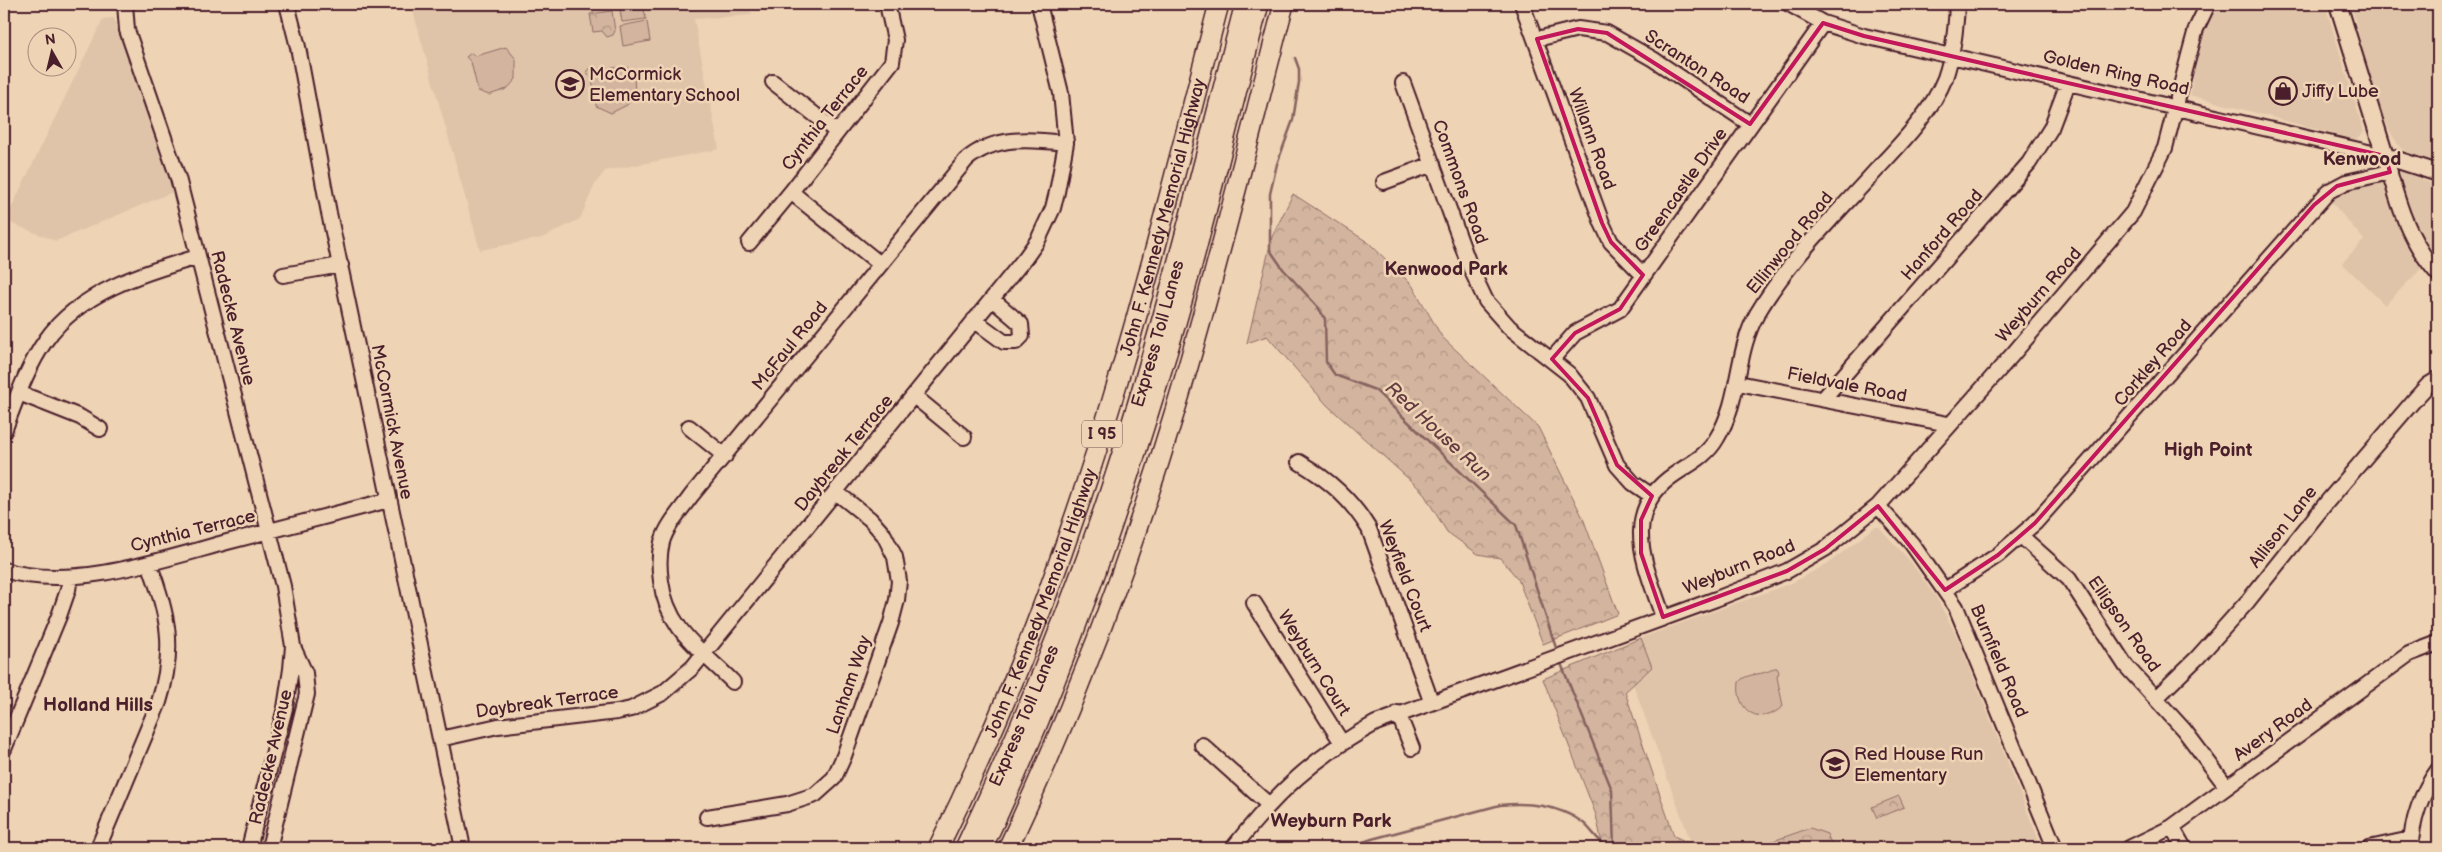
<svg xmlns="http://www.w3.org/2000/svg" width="2442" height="852" font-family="'Balsamiq Sans',sans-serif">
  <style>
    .built { fill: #e0c4a9 }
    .forest { fill: url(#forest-crowns); stroke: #8e6a65 }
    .pitch { fill: #d3b59f; stroke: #8e6a65 }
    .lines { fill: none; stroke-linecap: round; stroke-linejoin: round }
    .stream { stroke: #87625f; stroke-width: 2.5 }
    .minor-casing { stroke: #4a1f2b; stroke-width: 18 }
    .major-casing { stroke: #4a1f2b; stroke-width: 20 }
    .highway-casing { stroke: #4a1f2b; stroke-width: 22 }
    .minor { stroke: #eed3b5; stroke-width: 14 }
    .major { stroke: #eed3b5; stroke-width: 16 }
    .highway { stroke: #eed3b5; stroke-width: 19 }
    .marked { fill: none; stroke: #c2185b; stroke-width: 4; stroke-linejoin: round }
    .labels { text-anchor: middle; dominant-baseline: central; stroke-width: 5; stroke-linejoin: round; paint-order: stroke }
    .shield { fill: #eed3b5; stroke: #7b5554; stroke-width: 1 }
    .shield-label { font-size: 16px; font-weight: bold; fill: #4a1f2b }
    .street-label { font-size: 18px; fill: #4a1f2b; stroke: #eed3b5 }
    .poi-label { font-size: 18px; fill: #4a1f2b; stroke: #eed3b5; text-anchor: start }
    .neighbourhood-label { font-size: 19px; font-weight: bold; fill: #4a1f2b; stroke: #eed3b5 }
    .water-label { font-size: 19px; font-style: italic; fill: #643b40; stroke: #eed3b5 }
  </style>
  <defs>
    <pattern id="forest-crowns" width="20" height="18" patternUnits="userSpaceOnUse" patternTransform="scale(1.25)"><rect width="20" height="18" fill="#d3b59f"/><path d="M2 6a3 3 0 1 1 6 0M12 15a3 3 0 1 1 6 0" fill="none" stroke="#ad9382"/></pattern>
  </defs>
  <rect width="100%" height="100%" fill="#eed3b5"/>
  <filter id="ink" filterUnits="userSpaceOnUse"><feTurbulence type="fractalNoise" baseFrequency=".02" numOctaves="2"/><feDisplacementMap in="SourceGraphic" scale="10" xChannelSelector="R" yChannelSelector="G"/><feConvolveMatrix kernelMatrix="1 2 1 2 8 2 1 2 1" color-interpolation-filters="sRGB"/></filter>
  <g filter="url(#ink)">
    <path class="built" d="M411,4h338l3,11 -58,4 25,130 -114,22 -10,13 -15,35 -38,19 -62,12z
      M2218,4h107l39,128 -9,8 -165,-45 12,-59z
      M2351,4h87v160l-17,-4 -21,-12 -11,-18 -16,-39z
      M114,18l38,100 23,73 -119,50 -51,-20 98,-202z
      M2398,172h6l34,14v54l-10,10 -21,-39z
      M2379,178l5,5 22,59 17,25 -38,38 -43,-42 22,-23 -35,-41 10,-9z
      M1875,527h4l31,34 26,36 21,39 85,212h-349l-74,-202 175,-64 36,-20z"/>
    <path class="forest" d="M612,11l3,20 -2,4 -6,2 -5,-6 -9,1 -3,-18z
      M1293,194l76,49 43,42 30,52 96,90 45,91 35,96 -75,30 -25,-65 -18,-21 -22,-4 -31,-22 -25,-41 -95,-86 -60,-69 -20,7 25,-106z
      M1641,638l11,29 -27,25 49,144 26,12h-97l-7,-33 -53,-136z
      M1899,796l5,11 -27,11 -5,-11z
      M1810,828l17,6 6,14h-80z"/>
    <path class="pitch" d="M619,4h24l3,15 -24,3z
      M647,21l3,20 -27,5 -3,-20z
      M506,47l10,12v20l-9,10 -18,6 -11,-4 -7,-29 -5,-5 5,-4 5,3z
      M592,65l6,4 29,-2 7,9 1,19 -8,10 -16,8 -15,-7 -4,-28 -6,-6z
      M1774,668h3l2,4 -2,5 6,29c-22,21 -48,6 -44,-24 7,-10 26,-6 35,-14z"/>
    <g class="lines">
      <path class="stream" d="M1295,58l4,11v13l-6,38 -16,44 -7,30v56l13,19 35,38 7,12 1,43 9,13 40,15 141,135 41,126
        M1560,661l52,129 2,58
        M1345,848l27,-9 128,-34c27,-3 59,0 82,17 10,7 14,19 28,26"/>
      <defs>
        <path id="minor" d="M125,4l2,26 51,148 105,408 10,60 -2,23 -6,39 -36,140
          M287,4l11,43 31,166 134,635
          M1522,4l80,219 9,19 32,33
          M1789,4l34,19 41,13 521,120c12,44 22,83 53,118
          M1537,39l41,-10 29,4 46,26 97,65
          M773,82l64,50
          M1403,83l67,184 16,34 23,26 60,47 19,24 29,67 16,18 19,13
          M1384,182l49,-18
          M791,192l89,72
          M749,243l42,-51 101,-130 3,-22 -8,-36
          M283,275l58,-10
          M974,320l30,22h12l6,-6 -1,-12 -29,-25
          M1552,359l23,-26 45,-24 203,-286
          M1738,383l210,41
          M19,393l61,24 20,12
          M914,396l50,41
          M1824,398l205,-235 22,-35 17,-45
          M689,427l36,29
          M4,431c12,-31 23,-64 42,-91 33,-48 99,-68 152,-83
          M1299,462c30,18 52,37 70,67l62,172
          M1878,506l34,38 44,63 99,241
          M2021,536l48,43 57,87 58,64 43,57
          M4,570c67,21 157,-10 223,-28 54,-14 108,-28 162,-42
          M1945,590l53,-35 37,-32 294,-332 17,-9 44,-10
          M1254,603l88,140
          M1663,617c-17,-51 -45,-105 12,-143 16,-11 32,-18 42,-36 24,-39 18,-85 40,-124 32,-55 81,-101 123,-148 24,-26 52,-55 65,-88 8,-23 11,-50 12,-74
          M733,682c-33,-33 -66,-53 -72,-101 -2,-13 -2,-27 1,-39 5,-17 19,-32 29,-46l275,-336c29,-25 65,-21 100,-17
          M2156,698l41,-40 51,-57 79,-99 89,-104 12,-13 10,-6
          M1398,713l14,35
          M440,739l58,-13 119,-14 14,-3 32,-16 30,-26 333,-410 12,-17 15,-32 4,-16 9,-49 -5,-50 -22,-89
          M1202,745l66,59
          M4,749l55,-133 9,-26 2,-13
          M707,817l80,-13 28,-9 19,-17 10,-22 47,-133 6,-23 2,-19 -4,-24 -11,-22 -14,-16 -34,-27
          M2172,827l12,21
          M98,848l61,-146c17,-54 9,-88 -10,-139
          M269,848l38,-154 -2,-21 -11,-24
          M1233,848c42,-54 82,-92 143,-125l340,-124 71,-28 38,-22 53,-43 135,-152 120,-142 32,-64 24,-93 7,-26 12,-25
          M2129,848l43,-21 237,-173 29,-11
          M2369,848l42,-9
          M2411,848c0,-26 11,-57 27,-78"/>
        <path id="major" d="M2338,4l47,152 53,17"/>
        <g id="highway">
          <path id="s1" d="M938,848c76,-153 136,-316 184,-481 36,-120 65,-242 97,-363"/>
          <path id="s2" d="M965,848c55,-116 104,-235 145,-357 53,-160 92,-324 135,-487"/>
          <path d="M982,848c80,-165 138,-339 191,-515 32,-109 57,-220 86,-329"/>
          <path d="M1008,848c66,-140 121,-285 166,-434 41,-135 74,-273 110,-410"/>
        </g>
      </defs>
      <use href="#minor" class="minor-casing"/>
      <use href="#major" class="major-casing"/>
      <use href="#highway" class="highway-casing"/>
      <use href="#minor" class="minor"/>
      <use href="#major" class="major"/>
      <use href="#highway" class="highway"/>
    </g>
  </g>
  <path class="marked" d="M1823,23l41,13 521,120 5,16 -53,14 -23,19 -279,318 -37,32 -53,35 -67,-84 -53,43 -38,22 -124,46 -22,-64v-33l11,-24 -35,-31 -29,-67 -36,-39 23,-26 45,-24 23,-34 -32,-33 -9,-19 -65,-184 41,-10 29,4 143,91z"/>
  <defs>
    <symbol id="school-ring" viewBox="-11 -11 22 22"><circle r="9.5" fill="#eed3b5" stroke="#4a1f2b" stroke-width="1.5"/><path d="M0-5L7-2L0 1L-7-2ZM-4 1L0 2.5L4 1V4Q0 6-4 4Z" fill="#4a1f2b"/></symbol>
    <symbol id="shop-ring" viewBox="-11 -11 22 22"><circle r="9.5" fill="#eed3b5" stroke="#4a1f2b" stroke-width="1.5"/><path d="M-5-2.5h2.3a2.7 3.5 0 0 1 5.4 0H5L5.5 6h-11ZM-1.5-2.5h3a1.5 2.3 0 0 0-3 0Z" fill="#4a1f2b"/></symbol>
  </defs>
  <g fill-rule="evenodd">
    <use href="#school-ring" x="554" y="68" width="32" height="32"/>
    <use href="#shop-ring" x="2267" y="75" width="32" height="32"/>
    <use href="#school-ring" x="1819" y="748" width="32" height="32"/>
  </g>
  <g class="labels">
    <rect class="shield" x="1082" y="420.5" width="40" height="27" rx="4"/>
    <g class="shield-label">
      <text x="1102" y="434">I 95</text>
    </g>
    <g class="street-label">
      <text transform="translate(1697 67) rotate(33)">Scranton Road</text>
      <text transform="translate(2116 73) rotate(13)">Golden Ring Road</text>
      <text transform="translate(825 118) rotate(-52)">Cynthia Terrace</text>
      <text transform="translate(1592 139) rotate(70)">Willann Road</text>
      <text transform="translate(1460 182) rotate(70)">Commons Road</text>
      <text transform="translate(1681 190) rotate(-55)">Greencastle Drive</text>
      <text stroke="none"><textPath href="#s1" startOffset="671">John F. Kennedy Memorial Highway</textPath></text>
      <text transform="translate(1942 235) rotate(-49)">Hanford Road</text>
      <text transform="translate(1790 243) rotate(-51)">Ellinwood Road</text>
      <text transform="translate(2039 295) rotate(-49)">Weyburn Road</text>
      <text transform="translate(233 318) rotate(76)">Radecke Avenue</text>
      <text stroke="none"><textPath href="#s2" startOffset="550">Express Toll Lanes</textPath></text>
      <text transform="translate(790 346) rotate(-51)">McFaul Road</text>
      <text transform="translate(2153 363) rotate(-49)">Corkley Road</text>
      <text transform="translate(1847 385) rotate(11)">Fieldvale Road</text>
      <text transform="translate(392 422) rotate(79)">McCormick Avenue</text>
      <text transform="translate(844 453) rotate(-51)">Daybreak Terrace</text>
      <text transform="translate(2283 527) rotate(-52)">Allison Lane</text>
      <text transform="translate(193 531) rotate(-14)">Cynthia Terrace</text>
      <text transform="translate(1739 567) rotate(-22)">Weyburn Road</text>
      <text transform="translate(1405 576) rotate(69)">Weyfield Court</text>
      <text stroke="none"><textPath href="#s1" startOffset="266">John F. Kennedy Memorial Highway</textPath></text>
      <text transform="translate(2124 624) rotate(55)">Elligson Road</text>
      <text transform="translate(1999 661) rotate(67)">Burnfield Road</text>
      <text transform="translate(1314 663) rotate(58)">Weyburn Court</text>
      <text transform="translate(849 685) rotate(-71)">Lanham Way</text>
      <text transform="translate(547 702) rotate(-8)">Daybreak Terrace</text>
      <text stroke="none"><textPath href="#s2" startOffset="145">Express Toll Lanes</textPath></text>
      <text transform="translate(2273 730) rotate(-36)">Avery Road</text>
      <text transform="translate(271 757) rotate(-77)">Radecke Avenue</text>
    </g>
    <g class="poi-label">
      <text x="589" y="74">McCormick<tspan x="589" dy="21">Elementary School</tspan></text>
      <text x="2302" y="91">Jiffy Lube</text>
      <text x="1854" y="754">Red House Run<tspan x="1854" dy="21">Elementary</tspan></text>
    </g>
    <g class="neighbourhood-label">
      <text x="2362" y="159">Kenwood</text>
      <text x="1446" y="269">Kenwood Park</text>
      <text x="2208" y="450">High Point</text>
      <text x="98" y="705">Holland Hills</text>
      <text x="1331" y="821">Weyburn Park</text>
    </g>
    <g class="water-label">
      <text transform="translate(1438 432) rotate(43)">Red House Run</text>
    </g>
  </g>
  <rect width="2442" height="852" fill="none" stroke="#eed3b5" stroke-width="20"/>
  <rect x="10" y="10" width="2422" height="832" fill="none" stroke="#4a1f2b" stroke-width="2" filter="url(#ink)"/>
  <g transform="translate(52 52) rotate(352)"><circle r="24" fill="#eed3b5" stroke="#ac8b7e"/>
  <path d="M0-4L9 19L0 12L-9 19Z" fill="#4a1f2b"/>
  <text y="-8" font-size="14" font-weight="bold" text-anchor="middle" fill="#4a1f2b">N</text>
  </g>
</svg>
